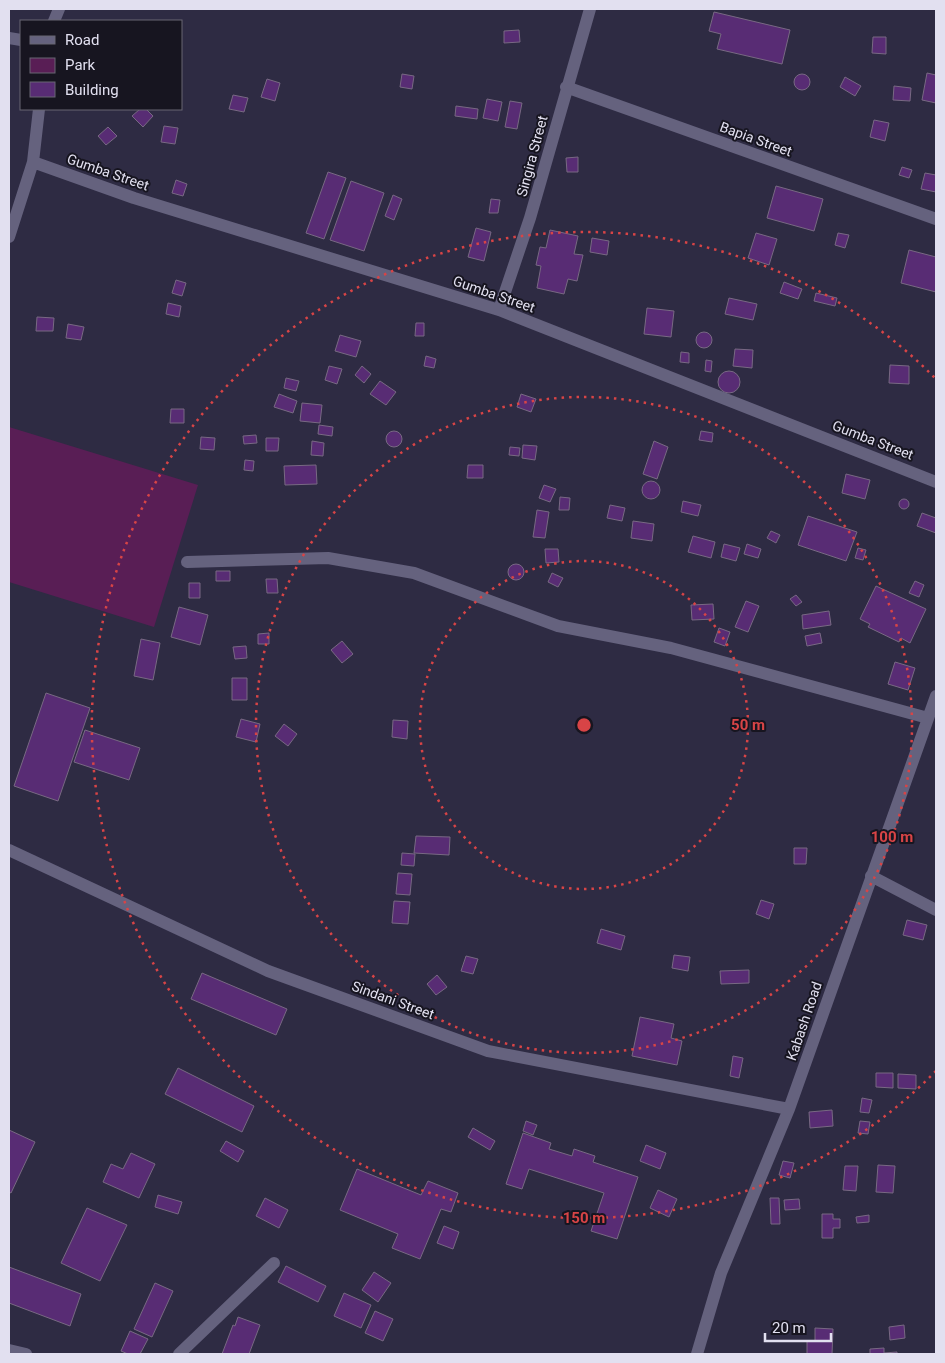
<svg xmlns="http://www.w3.org/2000/svg" width="945" height="1363" font-family="Roboto,sans-serif">
  <style>
    .green { fill: #591e55 }
    .building { fill: #582c74; stroke: #786983 }
    .lines { fill: none; stroke-linecap: round; stroke-linejoin: round }
    .street { stroke: #65627e; stroke-width: 12 }
    .ring { fill: none; stroke: #d84446; stroke-width: 2.5; stroke-dasharray: 2.5 5 }
    .labels { text-anchor: middle; dominant-baseline: central; stroke-width: 4; stroke-linejoin: round; paint-order: stroke }
    .street-label { font-size: 14px; fill: #e2e0f0; stroke: #171520 }
    .centre { fill: #d84446; stroke: #171520; stroke-width: 2.5 }
    .ring-label { font-size: 15px; text-anchor: middle; font-weight: bold; fill: #d84446; stroke: #171520; stroke-width: 4; stroke-linejoin: round; paint-order: stroke }
  </style>
  <rect width="100%" height="100%" fill="#2e2b43"/>
  <path class="green" d="M9,427l189,58 -44,142 -145,-45z"/>
  <path class="building" d="M714,12l76,18 -8,34 -65,-15 4,-15 -12,-3z
    M519,30l1,12 -16,1v-12z
    M873,37h13v17l-14,-1z
    M927,73l9,2v28l-14,-3z
    M794 82a8 8 0 1 1 16 0a8 8 0 1 1-16 0Z
    M402,74l12,2 -2,13 -12,-2z
    M845,77l16,9 -6,10 -15,-9z
    M267,79l13,4 -5,18 -14,-4z
    M894,86l17,2 -1,13 -17,-1z
    M233,95l15,3 -4,14 -15,-3z
    M487,99l15,3 -4,19 -15,-3z
    M510,101l12,2 -5,26 -12,-2z
    M456,106l22,3 -1,10 -22,-3z
    M140,109h6l7,7 -10,11 -11,-11z
    M874,120l15,3 -4,18 -15,-4z
    M164,126l14,2 -3,16 -14,-2z
    M108,127l9,9 -11,9 -8,-9z
    M578,157v15h-11l-1,-14z
    M902,167l10,3 -3,8 -10,-3z
    M328,172l18,6 -22,61 -18,-6z
    M925,173l11,2v17l-15,-3z
    M176,180l11,4 -4,12 -11,-3z
    M351,181l33,12 -20,58 -34,-11z
    M776,186l47,13 -9,32 -47,-13z
    M393,195l9,4 -8,21 -9,-4z
    M491,199l9,1 -2,13h-9z
    M476,228l15,4 -7,29 -16,-4z
    M550,230l28,6 -4,18 9,1 -6,26 -9,-2 -4,15 -27,-6 4,-22 -5,-1 4,-18 6,1z
    M756,233l21,6 -8,26 -21,-7z
    M838,233l11,2 -4,13 -10,-3z
    M592,238l17,3 -2,14 -17,-3z
    M909,250l27,7v35l-35,-9z
    M176,280l10,3 -4,13 -10,-3z
    M784,282l18,7 -4,10 -18,-6z
    M816,293l21,5 -2,8 -21,-5z
    M729,298l28,6 -4,16 -28,-6z
    M168,303l13,3 -2,11 -13,-3z
    M647,308l27,3 -3,26 -27,-3z
    M37,317l17,1 -1,13h-17z
    M416,323h8v13h-9z
    M68,324l16,3 -3,13 -15,-2z
    M696 340a8 8 0 1 1 16 0a8 8 0 1 1-16 0Z
    M340,335l21,6 -5,16 -21,-6z
    M735,349l18,1 -1,18 -19,-2z
    M681,352l8,1v10l-9,-1z
    M426,356l10,3 -2,9 -10,-2z
    M706,360l6,1 -1,11 -6,-1z
    M890,365l19,1v18l-20,-1z
    M329,366l13,3 -5,15 -12,-4z
    M362,366l9,8 -7,9 -9,-8z
    M718 382a11 11 0 1 1 22 0a11 11 0 1 1-22 0Z
    M286,378l13,3 -3,10 -12,-3z
    M380,381l16,11 -10,13 -16,-11z
    M279,394l18,7 -4,12 -19,-6z
    M521,394l15,5 -5,13 -14,-5z
    M302,403l20,2 -2,18 -20,-2z
    M171,409h13v14h-14z
    M319,425l14,2 -1,9 -14,-2z
    M386 439a8 8 0 1 1 16 0a8 8 0 1 1-16 0Z
    M701,431l12,2 -1,9 -13,-2z
    M256,435l1,8 -13,1 -1,-8z
    M201,437l14,1 -1,12 -14,-1z
    M266,438h13l-1,13h-12z
    M312,441l12,2 -1,13 -12,-1z
    M654,441l14,6 -11,32 -14,-5z
    M523,445l14,1 -2,14 -13,-2z
    M510,447l10,1 -1,8 -10,-1z
    M245,460l9,1 -1,10 -9,-1z
    M316,465l1,19 -32,1 -1,-19z
    M468,465h15v13h-16z
    M846,474l24,6 -5,19 -23,-6z
    M642 490a9 9 0 1 1 18 0a9 9 0 1 1-18 0Z
    M544,485l12,4 -6,13 -11,-4z
    M560,497l10,1 -1,12h-10z
    M899 504a5 5 0 1 1 10 0a5 5 0 1 1-10 0Z
    M683,501l18,4 -3,11 -17,-4z
    M610,505l15,3 -3,13 -15,-3z
    M537,510l12,2 -4,26 -12,-1z
    M922,513l14,5v15l-19,-7z
    M808,516l49,16 -11,29 -48,-16z
    M633,521l21,3 -2,17 -21,-3z
    M771,531l9,4 -4,8 -9,-5z
    M693,536l22,6 -4,16 -23,-6z
    M724,544l16,4 -4,13 -15,-4z
    M747,544l14,5 -3,9 -14,-4z
    M858,548l8,2 -3,10 -8,-2z
    M545,549h13l1,13 -13,1z
    M508 572a8 8 0 1 1 16 0a8 8 0 1 1-16 0Z
    M216,571h14v10h-14z
    M552,573l11,5 -5,9 -10,-5z
    M266,579h11l1,14h-11z
    M915,581l9,4 -5,12 -10,-4z
    M189,583h11v15h-11z
    M876,586l50,23 -16,34 -9,-5 -2,4 -31,-15 2,-3 -10,-5z
    M796,595l6,7 -6,4 -6,-7z
    M746,601l13,5 -11,26 -13,-5z
    M713,604l1,15 -22,1 -1,-15z
    M179,607l29,8 -8,30 -29,-8z
    M829,611l2,14 -28,4 -1,-14z
    M719,628l11,4 -5,14 -11,-4z
    M269,633v11h-11v-10z
    M820,633l2,10 -15,3 -2,-10z
    M141,639l19,4 -7,37 -19,-4z
    M342,641l11,13 -11,9 -11,-13z
    M246,646l1,12 -12,1 -2,-12z
    M895,662l20,6 -7,22 -20,-6z
    M232,678h15v22h-15z
    M46,693l44,15 -32,93 -44,-15z
    M241,719l19,5 -4,18 -20,-5z
    M393,720l15,1 -1,18 -15,-2z
    M284,724l13,10 -9,12 -13,-10z
    M85,730l55,18 -11,32 -55,-18z
    M416,836l34,1 -1,18 -35,-2z
    M794,848h13l-1,16h-12z
    M402,853l13,1 -1,12 -13,-1z
    M398,873l14,1 -2,21 -14,-1z
    M761,900l13,4 -5,15 -13,-5z
    M394,901l16,1 -2,22 -16,-1z
    M907,920l20,5 -4,15 -20,-5z
    M601,929l24,7 -4,14 -24,-7z
    M674,955l16,2 -2,14 -16,-3z
    M466,956l12,3 -5,15 -12,-3z
    M749,970v13l-28,1 -1,-13z
    M202,973l85,36 -11,26 -85,-36z
    M437,975l10,12 -11,8 -9,-11z
    M640,1017l34,7 -3,14 11,3 -5,24 -45,-9z
    M733,1056l10,2 -4,20 -9,-2z
    M178,1068l76,38 -12,26 -77,-38z
    M876,1073h17v15l-17,-1z
    M898,1074l18,1v14l-18,-1z
    M862,1098l10,2 -3,13 -9,-1z
    M832,1110l1,16 -23,2 -1,-16z
    M526,1121l11,4 -4,10 -10,-4z
    M860,1121l10,1 -2,12 -10,-1z
    M473,1128l22,13 -5,9 -22,-13z
    M9,1130l26,12 -24,51 -2,-1z
    M523,1133l28,10 -2,6 23,7 2,-7 21,7 -2,6 45,15 -21,62 -26,-8 13,-38 -75,-24 -7,20 -16,-5z
    M226,1141l18,10 -6,11 -18,-11z
    M646,1145l20,8 -6,16 -20,-8z
    M131,1153l24,11 -16,34 -36,-16 8,-18 12,5z
    M783,1161l11,2 -4,15 -11,-3z
    M878,1165l17,1 -2,27 -17,-1z
    M845,1166h13l-2,25 -13,-1z
    M357,1169l64,26 7,-14 30,12 -7,19 -10,-3 -21,50 -28,-11 6,-14 -58,-24z
    M658,1190l19,9 -8,18 -19,-9z
    M158,1195l24,7 -4,12 -23,-7z
    M265,1198l23,12 -9,18 -23,-12z
    M770,1198h9l1,26h-9z
    M799,1199l1,10 -15,1 -1,-10z
    M87,1208l40,17 -27,56 -39,-18z
    M822,1214h11v5h7v9h-7v10h-11z
    M869,1215v7l-12,1 -1,-6z
    M444,1226l15,6 -6,17 -16,-6z
    M286,1266l40,20 -8,16 -40,-20z
    M9,1267l72,27 -11,32 -61,-23z
    M374,1272l17,11 -13,19 -16,-12z
    M155,1283l18,8 -21,46 -18,-8z
    M344,1293l27,12 -10,23 -27,-12z
    M375,1311l18,8 -10,22 -18,-8z
    M238,1317l22,8 -11,29h-27l11,-29 2,1z
    M904,1325l1,13 -15,2 -1,-13z
    M815,1328l18,1 -1,25h-25v-13h8z
    M130,1331l18,8 -8,15h-12l-7,-3z
    M884,1348v5l13,-1v2h-27v-5z"/>
  <g class="lines">
    <path class="street" d="M54,21l5,-12
      M9,38l12,2
      M566,87l370,132
      M33,162l101,36 365,112 437,172
      M9,237l24,-75 6,-53
      M499,310l31,-92 60,-209
      M187,562l141,-4 86,15 144,53 113,22 257,70
      M9,850l259,121 220,80 301,58
      M871,876l65,34
      M9,1350l17,4
      M179,1354l95,-91
      M697,1354l24,-81 68,-164 147,-413"/>
  </g>
  <g class="ring">
    <circle cx="584" cy="725" r="164"/>
    <circle cx="584" cy="725" r="328"/>
    <path d="M936 1071A493 493 0 1 1 936 379"/>
  </g>
  <g class="labels">
    <g class="street-label">
      <text transform="translate(756 139) rotate(20)">Bapia Street</text>
      <text transform="translate(532 156) rotate(-75)">Singira Street</text>
      <text transform="translate(108 172) rotate(19)">Gumba Street</text>
      <text transform="translate(494 294) rotate(19)">Gumba Street</text>
      <text transform="translate(873 440) rotate(21)">Gumba Street</text>
      <text transform="translate(393 1000) rotate(20)">Sindani Street</text>
      <text transform="translate(804 1021) rotate(-71)">Kabash Road</text>
    </g>
  </g>
  <circle cx="584" cy="725" r="8" class="centre"/>
  <g class="ring-label">
    <text x="748" y="730">50 m</text>
    <text x="892" y="842">100 m</text>
    <text x="584" y="1223">150 m</text>
  </g>
  <rect width="945" height="1363" fill="none" stroke="#e2e0f0" stroke-width="20"/>
  <rect x="20" y="20" width="162" height="90" fill="#171520" stroke="#686673"/>
  <rect x="30" y="36" width="25" height="8" fill="#65627e" stroke="#686673"/>
  <text x="65" y="45" font-size="15" fill="#e2e0f0">Road</text>
  <rect x="30" y="58" width="25" height="15" fill="#591e55" stroke="#686673"/>
  <text x="65" y="70" font-size="15" fill="#e2e0f0">Park</text>
  <rect x="30" y="82" width="25" height="15" fill="#582c74" stroke="#686673"/>
  <text x="65" y="95" font-size="15" fill="#e2e0f0">Building</text>
  <path d="M765 1333v8h66v-8" fill="none" stroke="#e2e0f0" stroke-width="2.5"/>
  <text x="772" y="1333" font-size="15" fill="#e2e0f0" stroke="#171520" stroke-width="4" paint-order="stroke">20 m</text>
</svg>
